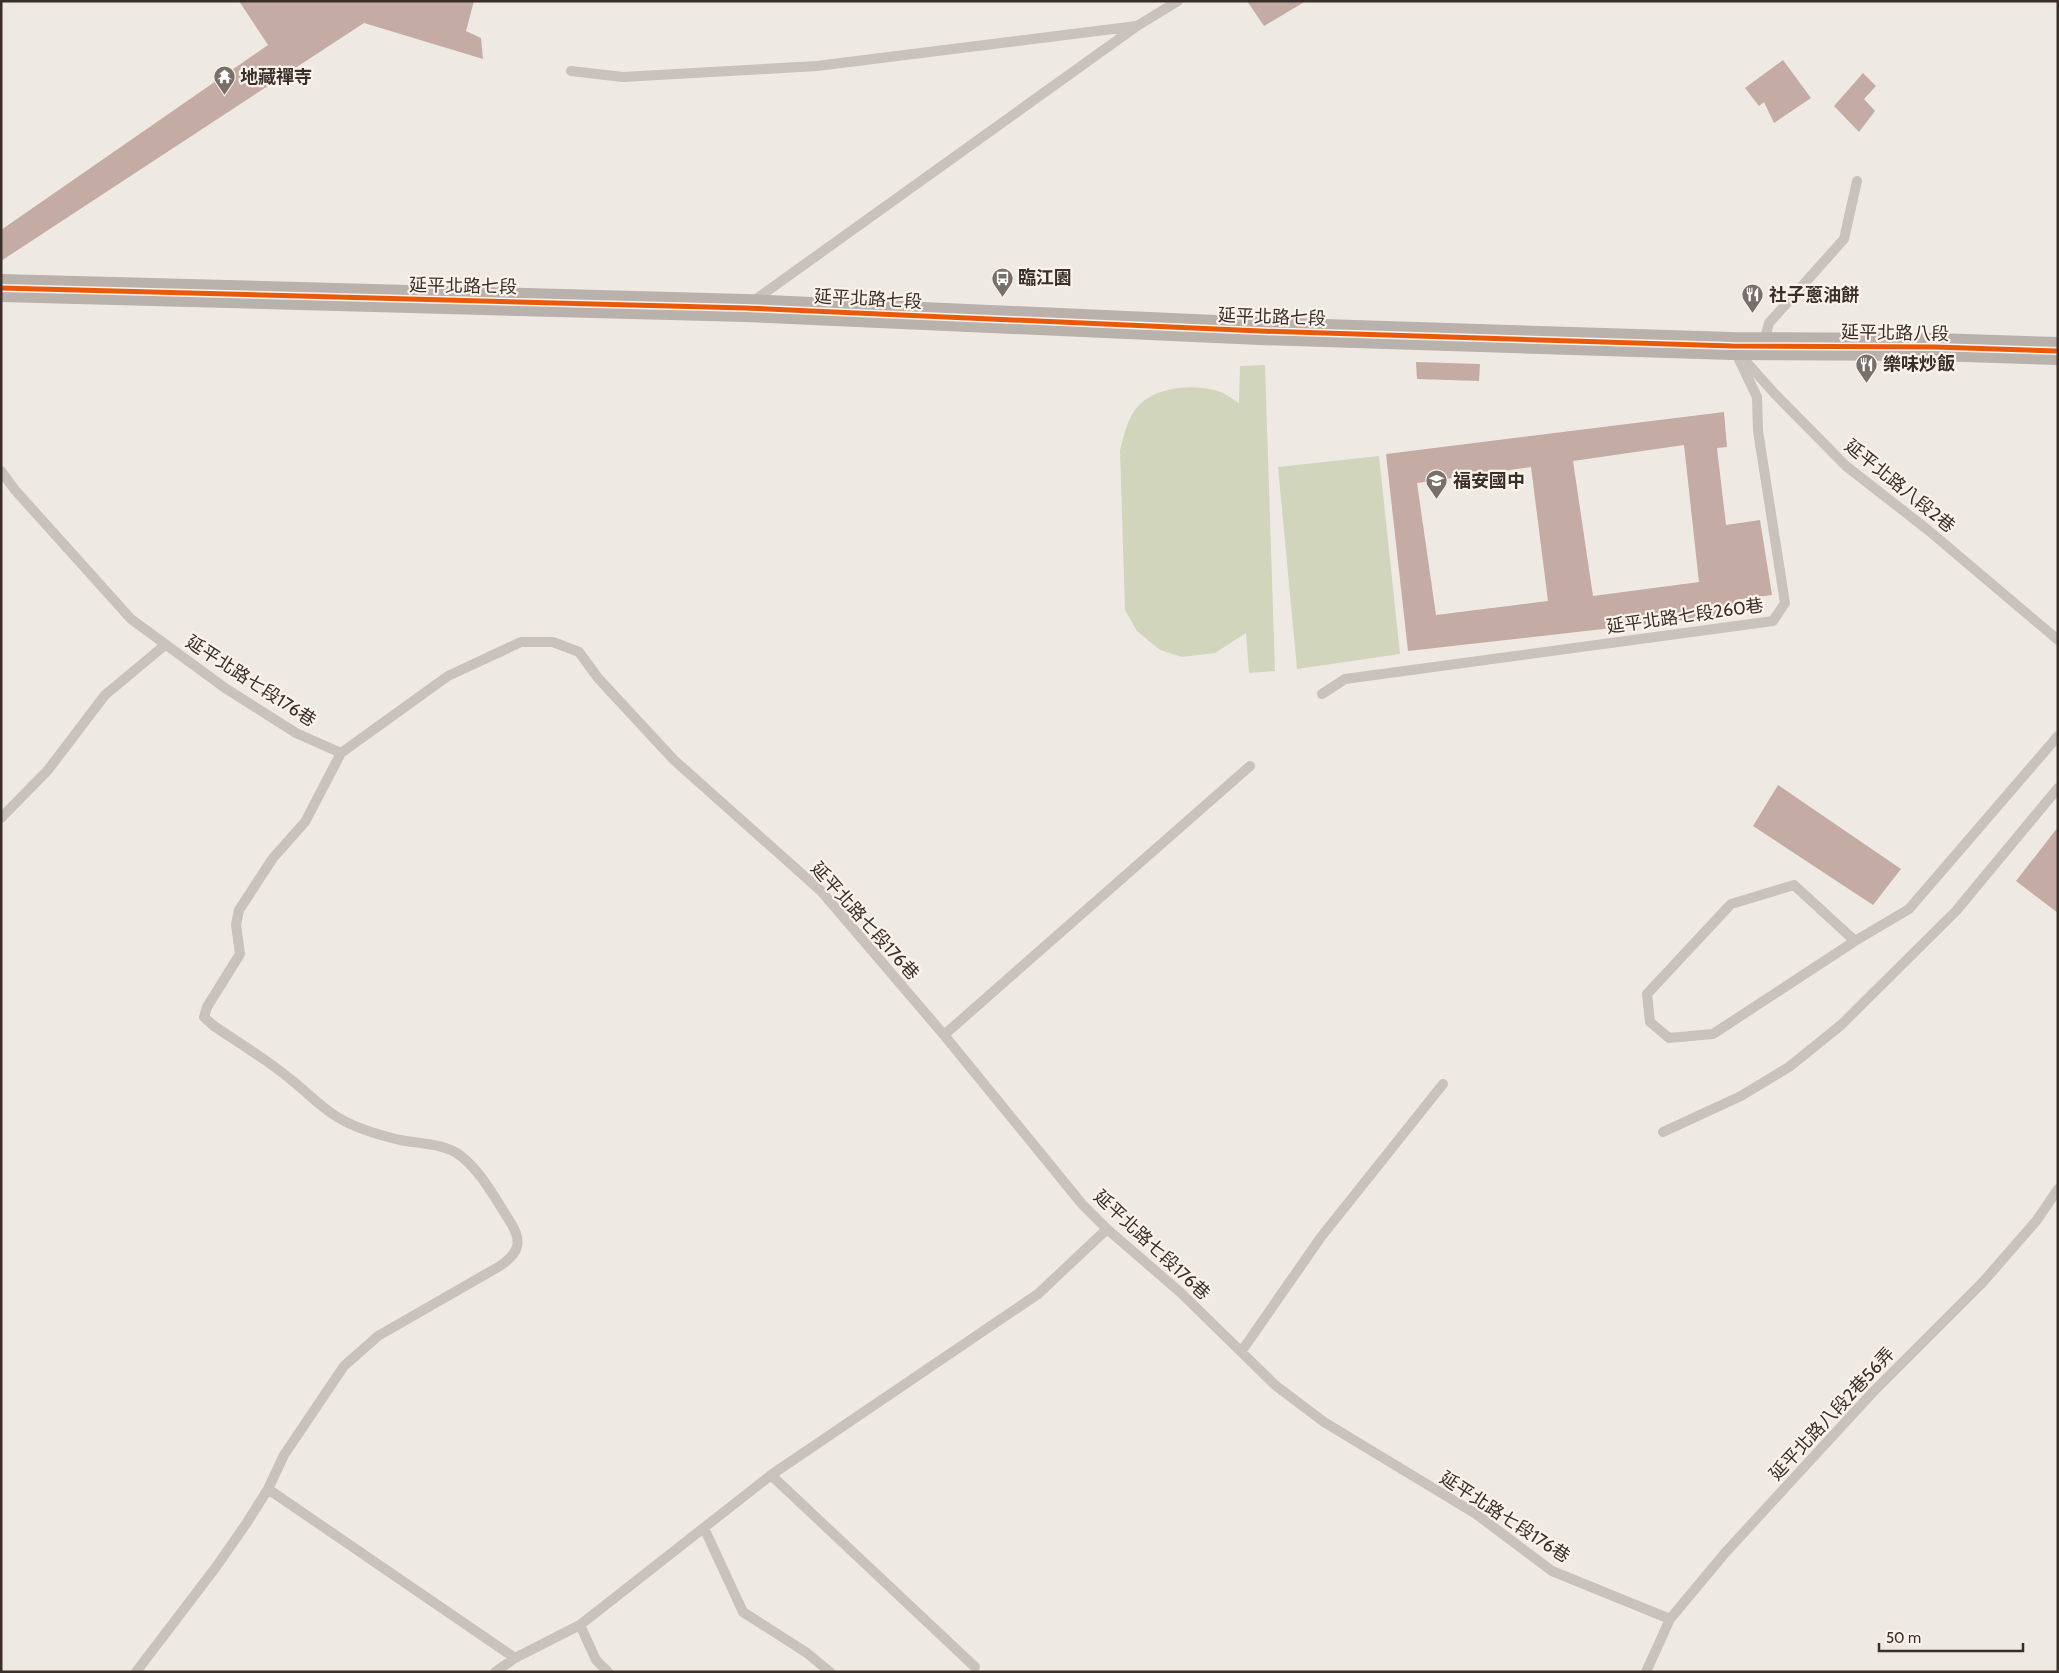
<svg xmlns="http://www.w3.org/2000/svg" width="2059" height="1673" font-family="Cabin,'Noto Sans TC',sans-serif">
  <style>
    .green { fill: #d1d5bc }
    .building { fill: #c4aca4; fill-rule: evenodd }
    .lines { fill: none; stroke-linecap: round; stroke-linejoin: round }
    .lane { stroke: #c8c1bc; stroke-width: 10 }
    .secondary { stroke: #b9b1ac; stroke-width: 28 }
    .cycleway-casing { stroke: #fbf3eb; stroke-width: 8 }
    .cycleway { stroke: #e8590c; stroke-width: 5 }
    .labels { text-anchor: middle; dominant-baseline: central; stroke-width: 4.5; stroke-linejoin: round; paint-order: stroke }
    .poi-label { font-size: 18px; font-weight: bold; fill: #3a2e29; stroke: #fbf3eb; text-anchor: start }
    .street-label { font-size: 18px; fill: #3a2e29; stroke: #fbf3eb }
  </style>
  <rect width="100%" height="100%" fill="#efe9e3"/>
  <path class="green" d="M1265,365l10,306 -26,2 -3,-40 -31,20 -33,4 -22,-7 -23,-19 -12,-21 -5,-160c4,-15 8,-35 20,-46 19,-18 55,-20 78,-13 7,2 14,8 21,12l1,-37z
    M1379,456l21,198 -103,15 -19,-202z"/>
  <path class="building" d="M239,1h235l-8,30 15,7 2,21 -119,-36 -363,238v-31l267,-185z
    M1247,1h59l-42,25z
    M1783,60l28,38 -37,25 -10,-21 -5,4 -14,-18z
    M1863,73l13,13 -12,13 11,12 -16,21 -25,-26z
    M1416,362l64,2 -1,17 -62,-2z
    M1724,412l3,35 -10,1 9,77 34,-5 12,75 -37,5 1,14 -328,37 -22,-197zM1684,445l15,137 -106,14 -20,-135zM1531,467l17,134 -112,14 -19,-132z
    M1778,785l123,84 -28,36 -120,-79z
    M2058,827v86l-42,-32z"/>
  <g class="lines">
    <path class="lane" d="M571,71l52,6 194,-11 320,-40
      M752,302l385,-276 41,-25
      M1763,346l6,-23 75,-84 13,-58
      M1741,356l34,38 71,72 82,64 130,110
      M1,471l14,19 116,129 94,69 71,45 45,20 107,-77 73,-34h32l26,10 19,26 76,82 147,131 123,144 138,169 25,25 73,63 95,93 49,37 152,92 76,57 118,48
      M1322,694l23,-15 428,-58 12,-18 -27,-172 -1,-34 -23,-48
      M1,818l47,-48 57,-75 60,-50
      M1855,941l-61,-56 -63,19 -84,90 3,28 19,16 44,-4 142,-93 54,-32 149,-173
      M944,1035l306,-269
      M1663,1132l78,-36 48,-29 52,-42 115,-114 102,-123
      M1241,1352l80,-115 122,-153
      M771,1475l204,192
      M268,1489l247,169
      M704,1528l39,84 64,41 23,19
      M580,1625l16,35 12,12
      M136,1672l80,-105 30,-43 22,-35 16,-34 60,-89 34,-30 122,-70c20,-14 23,-25 9,-46 -14,-22 -27,-47 -48,-64 -17,-13 -41,-12 -61,-16 -21,-5 -43,-11 -61,-22 -19,-11 -33,-27 -50,-40 -23,-19 -50,-35 -75,-52l-10,-9 3,-10 33,-53 -4,-29 3,-15 34,-52 32,-36 36,-69
      M495,1672l20,-14 65,-33 191,-150 267,-181 69,-65
      M1646,1672l24,-53 55,-66 147,-160 111,-111 54,-62 21,-31"/>
    <path class="secondary" d="M1,288l744,20 515,23 472,15 203,1 123,4"/>
    <defs>
      <path id="cycleway" d="M1,288l744,20 515,23 472,15 203,1 123,4"/>
    </defs>
    <use href="#cycleway" class="cycleway-casing"/>
    <use href="#cycleway" class="cycleway"/>
  </g>
  <defs>
    <symbol id="temple-pin" viewBox="-11 -11 22 30"><path d="M0 17L-7.5 6A9.5 9.5 0 1 1 7.5 6Z" fill="#796f6a" stroke="#fbf3eb"/><path d="M0-6L5-2H3V0L6.5 2.5H4V6H1.5V3h-3V6H-4V2.5H-6.5L-3 0V-2H-5Z" fill="#fff"/></symbol>
    <symbol id="bus-pin" viewBox="-11 -11 22 30"><path d="M0 17L-7.5 6A9.5 9.5 0 1 1 7.5 6Z" fill="#796f6a" stroke="#fbf3eb"/><path d="M-5-6H5V4H4V6H2V4H-2V6H-4V4H-5ZM-3.5-4V0h7V-4ZM-3.5 1.2v1.5H-2V1.2ZM2 1.2v1.5H3.5V1.2Z" fill="#fff"/></symbol>
    <symbol id="restaurant-pin" viewBox="-11 -11 22 30"><path d="M0 17L-7.5 6A9.5 9.5 0 1 1 7.5 6Z" fill="#796f6a" stroke="#fbf3eb"/><path d="M-5-6h1v4h1v-4h1v4h1v-4h1v5L-1.5 .5V6h-2V.5L-5-1ZM5-6V6H3V1.5H1.5Q1.5-4 5-6Z" fill="#fff"/></symbol>
    <symbol id="school-pin" viewBox="-11 -11 22 30"><path d="M0 17L-7.5 6A9.5 9.5 0 1 1 7.5 6Z" fill="#796f6a" stroke="#fbf3eb"/><path d="M0-5L7-2L0 1L-7-2ZM-4 1L0 2.5L4 1V4Q0 6-4 4Z" fill="#fff"/></symbol>
  </defs>
  <g fill-rule="evenodd">
    <use href="#temple-pin" x="212" y="64" width="25" height="34"/>
    <use href="#bus-pin" x="990" y="266" width="25" height="34"/>
    <use href="#restaurant-pin" x="1740" y="282" width="25" height="34"/>
    <use href="#restaurant-pin" x="1854" y="352" width="25" height="34"/>
    <use href="#school-pin" x="1424" y="468" width="25" height="34"/>
  </g>
  <g class="labels">
    <g class="poi-label">
      <text x="240" y="77">地藏禪寺</text>
      <text x="1018" y="278">臨江園</text>
      <text x="1769" y="295">社子蔥油餅</text>
      <text x="1883" y="364">樂味炒飯</text>
      <text x="1453" y="481">福安國中</text>
    </g>
    <g class="street-label">
      <text transform="translate(463 286) rotate(1)">延平北路七段</text>
      <text transform="translate(868 299) rotate(3)">延平北路七段</text>
      <text transform="translate(1272 317) rotate(2)">延平北路七段</text>
      <text transform="translate(1895 333) rotate(1)">延平北路八段</text>
      <text transform="translate(1900 486) rotate(39)">延平北路八段2巷</text>
      <text transform="translate(1685 616) rotate(-8)">延平北路七段260巷</text>
      <text transform="translate(251 681) rotate(33)">延平北路七段176巷</text>
      <text transform="translate(865 921) rotate(48)">延平北路七段176巷</text>
      <text transform="translate(1152 1245) rotate(43)">延平北路七段176巷</text>
      <text transform="translate(1832 1414) rotate(-47)">延平北路八段2巷56弄</text>
      <text transform="translate(1505 1517) rotate(33)">延平北路七段176巷</text>
    </g>
  </g>
  <rect width="2059" height="1673" fill="none" stroke="#3a2e29" stroke-width="5"/>
  <path d="M1879 1643v8h144v-8" fill="none" stroke="#3a2e29" stroke-width="2.5"/>
  <text x="1886" y="1643" font-size="15" fill="#3a2e29" stroke="#fbf3eb" stroke-width="4" paint-order="stroke">50 m</text>
</svg>
